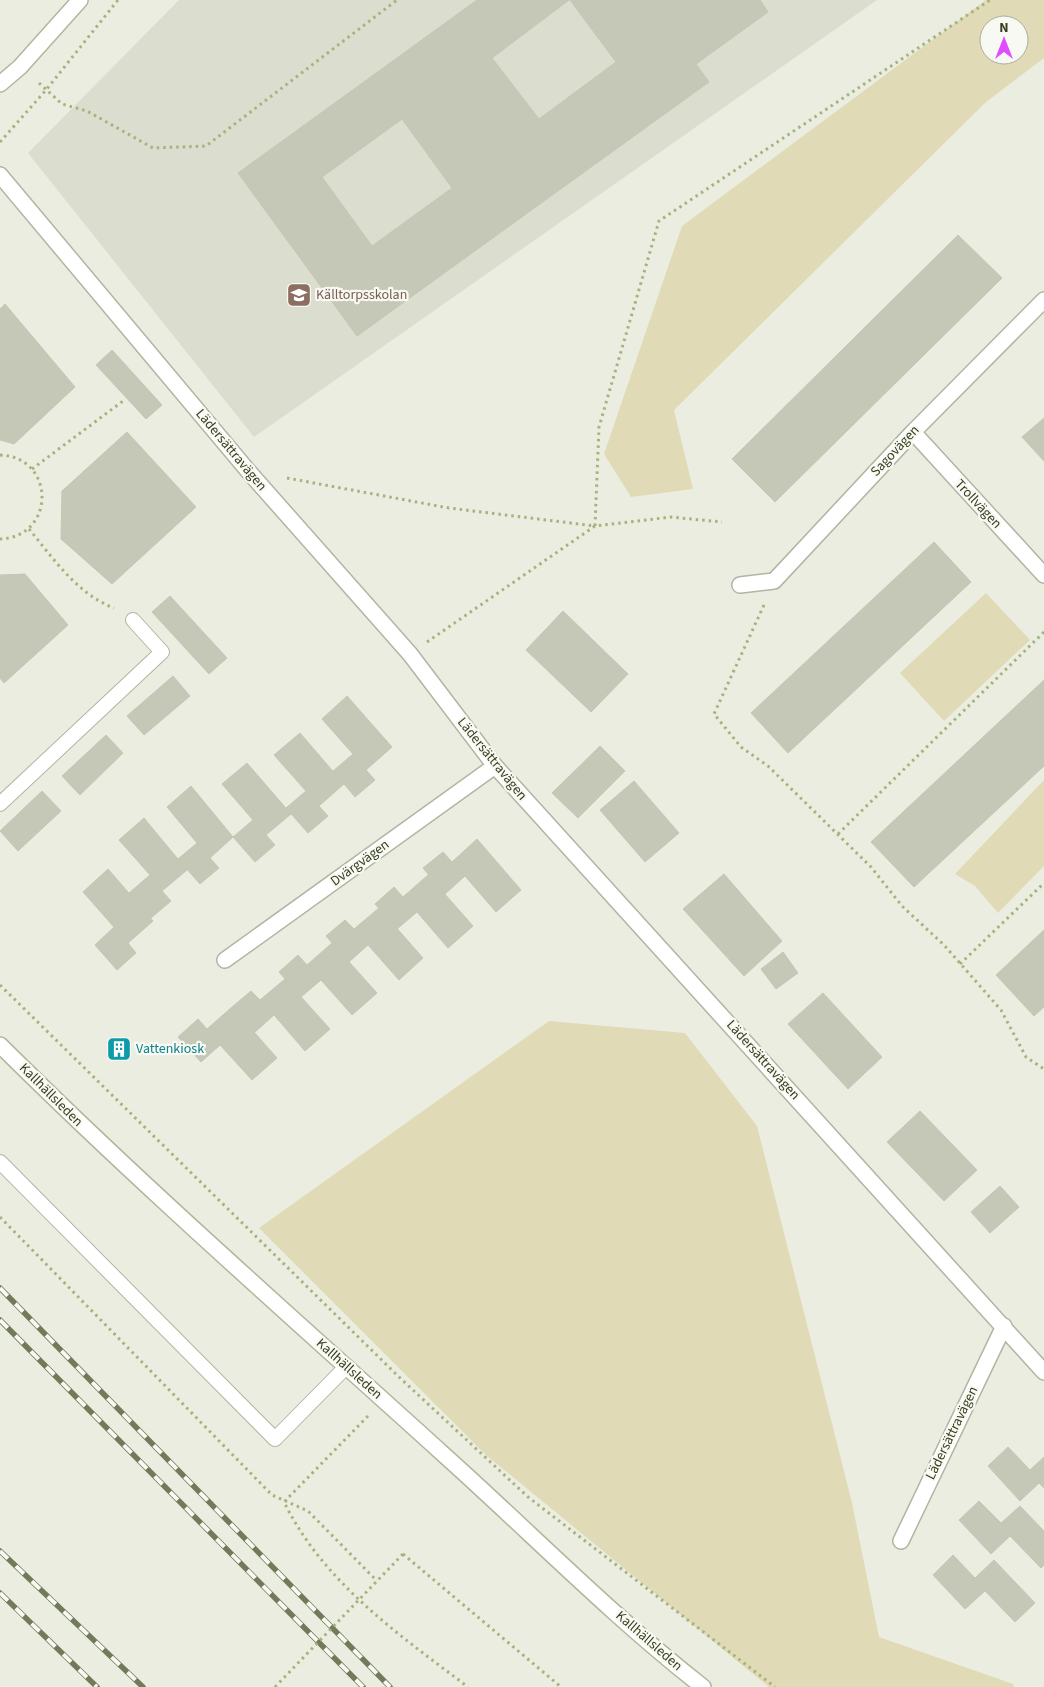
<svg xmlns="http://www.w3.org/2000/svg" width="1044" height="1687" font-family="'Source Sans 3',sans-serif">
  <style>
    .built { fill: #dbddcf }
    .green { fill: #e0dab7; fill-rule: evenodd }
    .building { fill: #c5c8b6; stroke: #c4c7b2; fill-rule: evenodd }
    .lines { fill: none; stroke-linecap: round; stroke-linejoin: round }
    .lane-casing { stroke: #b1b5a3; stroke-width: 16 }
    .street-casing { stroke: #b1b5a3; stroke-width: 18 }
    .secondary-casing { stroke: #b0b79b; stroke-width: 18 }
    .path { stroke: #a5b37e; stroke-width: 3; stroke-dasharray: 2.5 4; stroke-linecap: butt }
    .lane { stroke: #fff; stroke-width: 14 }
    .street { stroke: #fff; stroke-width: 15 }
    .secondary { stroke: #fff; stroke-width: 15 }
    .rail-casing { stroke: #717b5a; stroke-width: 5.5 }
    .rail { stroke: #f8f9f2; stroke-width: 4; stroke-dasharray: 11; stroke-linecap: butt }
    .path-bridge { stroke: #a5b37e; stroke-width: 3; stroke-dasharray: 2.5 4; stroke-linecap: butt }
    .labels { text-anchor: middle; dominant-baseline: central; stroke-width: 4.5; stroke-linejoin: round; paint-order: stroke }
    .education-label { font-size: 14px; fill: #785e54; stroke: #f8f9f2; text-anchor: start }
    .street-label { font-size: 14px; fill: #353f1f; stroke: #f8f9f2 }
    .culture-label { font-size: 14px; fill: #0d838f; stroke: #f8f9f2; text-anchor: start }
  </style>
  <rect width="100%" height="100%" fill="#ebede1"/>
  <path class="built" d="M179,0h698l-623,437 -226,-284z"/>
  <path class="green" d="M986,0h58v58l-58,44 -312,308 19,79 -62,8 -27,-43 78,-228zM989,25h30v30h-30z
    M986,593l44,47 -86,81 -44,-48z
    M1044,780v86l-46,47 -23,-27 -20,-12z
    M549,1021l136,12 72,93 95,377 27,134 134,47 1,3h-245l-283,-232 -227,-227z"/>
  <path class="building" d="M477,0h92l-77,58 47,61 77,-57 -46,-62h190l8,12 -72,52 13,18 -352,254 -119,-163zM402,119l50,69 -80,58 -50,-69z
    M958,235l44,43 -227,224 -43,-43z
    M5,304l70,83 -61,57 -14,-4v-131z
    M112,350l50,55 -16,14 -50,-54z
    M1044,418v43l-22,-24z
    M127,432l69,75 -84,77 -51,-45 1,-48z
    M934,542l37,40 -183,171 -37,-40z
    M25,574l43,51 -64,58 -4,-5v-103z
    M170,596l57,62 -18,16 -57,-62z
    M563,611l65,63 -37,38 -65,-62z
    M173,676l17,20 -46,39 -17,-19z
    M1044,680v86l-130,121 -43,-45z
    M347,696l45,51 -26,23 9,10 -20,17 -22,-26 20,-17 -31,-35z
    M300,733l44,51 -25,22 9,10 -20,17 -22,-25 20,-17 -32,-36z
    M106,735l17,18 -43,42 -18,-19z
    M600,746l25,25 -47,47 -26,-25z
    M247,763l44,51 -25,21 9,10 -20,17 -22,-25 20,-17 -31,-36z
    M634,781l45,52 -34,29 -45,-52z
    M191,786l42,51 -23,21 9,10 -19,16 -22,-25 19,-16 -30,-36z
    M42,791l19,20 -43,40 -18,-20z
    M144,818l43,52 -25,21 9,10 -20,17 -22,-25 21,-18 -31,-35z
    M477,839l44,51 -25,22 -31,-36 -20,18 -22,-26 20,-16 9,10z
    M108,869l45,52 -25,22 8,10 -19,17 -22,-25 19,-18 -31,-35z
    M724,874l58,67 -38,35 -61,-67z
    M428,875l45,51 -25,22 -31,-36 -20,17 -22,-25 19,-17 9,10z
    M379,908l44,50 -24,22 -31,-35 -19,17 -23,-26 19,-16 9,9z
    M1044,930v77l-10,9 -38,-41z
    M332,943l45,50 -25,22 -31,-35 -20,17 -22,-25 19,-17 9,10z
    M783,952l15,21 -22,16 -15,-20z
    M285,979l45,50 -25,22 -31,-36 -20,18 -22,-26 19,-16 9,9z
    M823,993l59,64 -34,32 -60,-65z
    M232,1007l45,51 -25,22 -32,-35 -19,17 -23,-25 20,-18 9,10z
    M920,1111l57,59 -33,31 -57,-59z
    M1000,1186l19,21 -29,26 -19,-21z
    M1008,1447l22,23 14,-13v31l-5,-5 -19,18 -32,-35z
    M979,1501l22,22 19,-17 24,25v34l-3,3 -31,-32 -19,18 -32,-34z
    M953,1555l22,23 19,-18 41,43 -20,19 -30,-31 -20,18 -32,-34z"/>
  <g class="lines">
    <defs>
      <path id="lane" d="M0,804l162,-152 -29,-32
        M0,1162l275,277 71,-72"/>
      <path id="street" d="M0,175l249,297 161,182 85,112 549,606
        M913,432l131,143
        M740,585l34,-4 139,-149 131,-132
        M225,960l270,-194
        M901,1541l103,-215"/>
      <path id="secondary" d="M0,84l20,-17 60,-67
        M0,1045c143,142 294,274 443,409 87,78 169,162 260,233"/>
    </defs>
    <use href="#lane" class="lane-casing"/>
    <use href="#street" class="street-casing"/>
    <use href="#secondary" class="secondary-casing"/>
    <path class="path" d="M39,83l23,21 25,7 66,37 53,-2 191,-146
      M0,142l46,-52 72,-90
      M0,455c56,2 56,82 0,84
      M32,469l91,-68
      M287,478l162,30 146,18 4,-99 60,-206 331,-221
      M29,529c24,29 48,65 85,79
      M764,605l-50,109 27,33 27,19 103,101 31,39 42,39 57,65 25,47 18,12
      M427,642l168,-116 76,-9 51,5
      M838,834l206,-202
      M960,964l84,-81
      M0,985l399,392 129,120 247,190
      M0,1217l272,278 36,16 69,70
      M368,1416l-84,86c40,81 114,132 184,185
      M403,1554l158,133"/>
    <use href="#lane" class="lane"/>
    <use href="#street" class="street"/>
    <use href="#secondary" class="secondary"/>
    <defs>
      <path id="rail" d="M0,1288l390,399
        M0,1320l363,367
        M0,1551l143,136
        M0,1593l97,94"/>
    </defs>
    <use href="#rail" class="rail-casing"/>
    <use href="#rail" class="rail"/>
    <path class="path-bridge" d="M275,1687l128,-133"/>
  </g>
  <defs>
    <symbol id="school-square" viewBox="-11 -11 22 22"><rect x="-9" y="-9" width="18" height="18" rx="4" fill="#8d6e63" stroke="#f8f9f2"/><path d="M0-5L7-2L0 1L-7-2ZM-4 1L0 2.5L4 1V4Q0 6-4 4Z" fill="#fff"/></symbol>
    <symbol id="building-square" viewBox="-11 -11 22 22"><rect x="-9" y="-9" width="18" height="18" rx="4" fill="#0f9aa8" stroke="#f8f9f2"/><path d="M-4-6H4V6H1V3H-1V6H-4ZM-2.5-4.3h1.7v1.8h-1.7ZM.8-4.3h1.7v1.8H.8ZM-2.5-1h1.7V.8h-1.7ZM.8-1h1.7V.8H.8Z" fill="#fff"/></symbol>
  </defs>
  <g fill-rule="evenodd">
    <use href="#school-square" x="285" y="281" width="28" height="28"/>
    <use href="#building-square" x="105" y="1035" width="28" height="28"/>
  </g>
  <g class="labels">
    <g class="education-label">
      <text x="316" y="295">Källtorpsskolan</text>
    </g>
    <g class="street-label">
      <text transform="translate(231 450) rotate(50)">Lädersättravägen</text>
      <text transform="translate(895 451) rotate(-47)">Sagovägen</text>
      <text transform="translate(978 504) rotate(47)">Trollvägen</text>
      <text transform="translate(492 759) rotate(51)">Lädersättravägen</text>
      <text transform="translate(360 863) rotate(-36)">Dvärgvägen</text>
      <text transform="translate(763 1060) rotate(48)">Lädersättravägen</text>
      <text transform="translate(51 1095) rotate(45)">Kallhällsleden</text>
      <text transform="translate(349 1369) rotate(42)">Kallhällsleden</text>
      <text transform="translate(952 1433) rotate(-64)">Lädersättravägen</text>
      <text transform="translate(649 1641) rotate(41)">Kallhällsleden</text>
    </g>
    <g class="culture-label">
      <text x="136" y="1049">Vattenkiosk</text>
    </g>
  </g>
  <g transform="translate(1004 40)"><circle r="24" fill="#f8f9f2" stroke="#aaaf9e"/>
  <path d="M0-4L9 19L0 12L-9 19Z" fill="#df4dff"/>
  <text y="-8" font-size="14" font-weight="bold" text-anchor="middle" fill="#353f1f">N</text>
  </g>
</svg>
